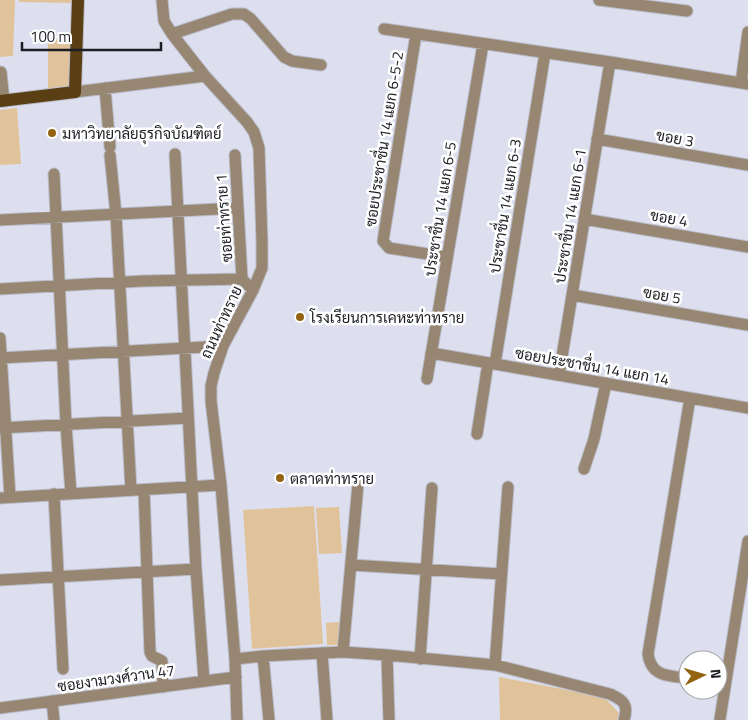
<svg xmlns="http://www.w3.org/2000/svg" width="748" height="720" font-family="'Titillium Web',Sarabun,sans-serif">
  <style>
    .green { fill: #e1c39b }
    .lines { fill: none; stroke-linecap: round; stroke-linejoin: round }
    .minor-casing { stroke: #babcc9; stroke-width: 13 }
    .major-casing { stroke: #babcc9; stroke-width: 14 }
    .minor { stroke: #978772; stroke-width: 11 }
    .major { stroke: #5a3e14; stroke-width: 12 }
    .poi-dot { fill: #936312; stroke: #fff; stroke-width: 2 }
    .labels { text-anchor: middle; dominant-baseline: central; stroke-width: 5; stroke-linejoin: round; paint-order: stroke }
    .poi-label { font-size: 15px; fill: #1d1e23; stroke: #fff; text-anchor: start }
    .street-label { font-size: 15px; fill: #1d1e23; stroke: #fff }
  </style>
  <rect width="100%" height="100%" fill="#dddfee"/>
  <path class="green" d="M0,0h15l-2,56 -13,1z
    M19,0h52v3l-52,-1z
    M48,39h24l-2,51 -22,3z
    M17,108l4,56 -21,1v-55z
    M314,506l9,138 -71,5 -9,-139z
    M339,507l3,46 -23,1 -3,-46z
    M339,622v23h-12l-1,-22z
    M499,677l105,20 15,16 -2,7h-117z"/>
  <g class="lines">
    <defs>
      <path id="minor" d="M162,0l2,21 8,13 33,42 42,46 7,10 5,16 3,94v26l-9,22 -30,56 -9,27 -3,13v15l10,84 14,174 2,61
        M599,0l88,11
        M384,29l226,33 138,22
        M172,34l60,-20h12l7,5 33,38 8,4 29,4
        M416,34l-33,207 6,7 58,9
        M1,72l3,29
        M741,83l7,-51
        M105,88l5,59
        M75,92l130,-16
        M597,139l151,26
        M175,154l21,415 8,112
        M110,155l6,60 15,275
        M235,155l7,124
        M54,174l12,251 5,69
        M584,219l164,28
        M0,220l238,-12
        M0,289l143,-8 99,-2 11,11
        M572,295l176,30
        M0,338l10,159
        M431,353l317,55
        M0,358l223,-12
        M495,364l50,-311
        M559,375l51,-313
        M427,379l56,-335
        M0,428l188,-10
        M477,434l11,-71
        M584,469l10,-30 12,-56
        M144,490l6,162 2,4 10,5 1,26
        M54,494l9,175
        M0,498l221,-13
        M351,565l150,9
        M0,580l196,-11
        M343,652l15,-168
        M322,653l5,67
        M387,655l2,65
        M263,656l6,64
        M235,659l28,-3 80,-4 44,3 108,10 115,29c13,6 19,10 14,26
        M420,659l12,-171
        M495,665l13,-178
        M688,678c-19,-2 -37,-1 -40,-24l42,-256
        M52,701l2,19
        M0,708l236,-31
        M720,719l28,-178"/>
      <path id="major" d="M0,101l75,-9 3,-92"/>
    </defs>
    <use href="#minor" class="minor-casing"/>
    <use href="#major" class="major-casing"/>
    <use href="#minor" class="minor"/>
    <use href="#major" class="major"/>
  </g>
  <g class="poi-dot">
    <circle cx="52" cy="133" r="5"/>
    <circle cx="300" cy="317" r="5"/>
    <circle cx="280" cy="478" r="5"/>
  </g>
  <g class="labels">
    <g class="poi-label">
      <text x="62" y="133">มหาวิทยาลัยธุรกิจบัณฑิตย์</text>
      <text x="310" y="317">โรงเรียนการเคหะท่าทราย</text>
      <text x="290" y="478">ตลาดท่าทราย</text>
    </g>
    <g class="street-label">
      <text transform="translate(675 138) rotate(10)">ขอย 3</text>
      <text transform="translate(384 139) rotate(-81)">ซอยประชาชื่น 14 แยก 6-5-2</text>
      <text transform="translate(505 206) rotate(-81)">ประชาชื่น 14 แยก 6-3</text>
      <text transform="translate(440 209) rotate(-81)">ประชาชื่น 14 แยก 6-5</text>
      <text transform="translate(570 216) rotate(-81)">ประชาชื่น 14 แยก 6-1</text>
      <text transform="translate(224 218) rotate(-94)">ซอยท่าทราย 1</text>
      <text transform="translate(669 218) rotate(10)">ขอย 4</text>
      <text transform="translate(662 295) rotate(10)">ฃอย 5</text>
      <text transform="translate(221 322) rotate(-65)">ถนนท่าทราย</text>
      <text transform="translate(592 366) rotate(10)">ซอยประชาชื่น 14 แยก 14</text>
      <text transform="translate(116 678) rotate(-8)">ซอยงามวงศ์วาน 47</text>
    </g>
  </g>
  <g transform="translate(703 675) rotate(85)"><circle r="24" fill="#ffffff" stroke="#a5a5a7"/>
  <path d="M0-4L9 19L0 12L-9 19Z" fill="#936312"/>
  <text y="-8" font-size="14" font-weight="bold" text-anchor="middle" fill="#1d1e23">N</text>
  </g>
  <path d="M22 42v8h139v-8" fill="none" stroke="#1d1e23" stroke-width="2.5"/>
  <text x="30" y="42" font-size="15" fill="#1d1e23" stroke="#ffffff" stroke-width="4" paint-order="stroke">100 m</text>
</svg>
